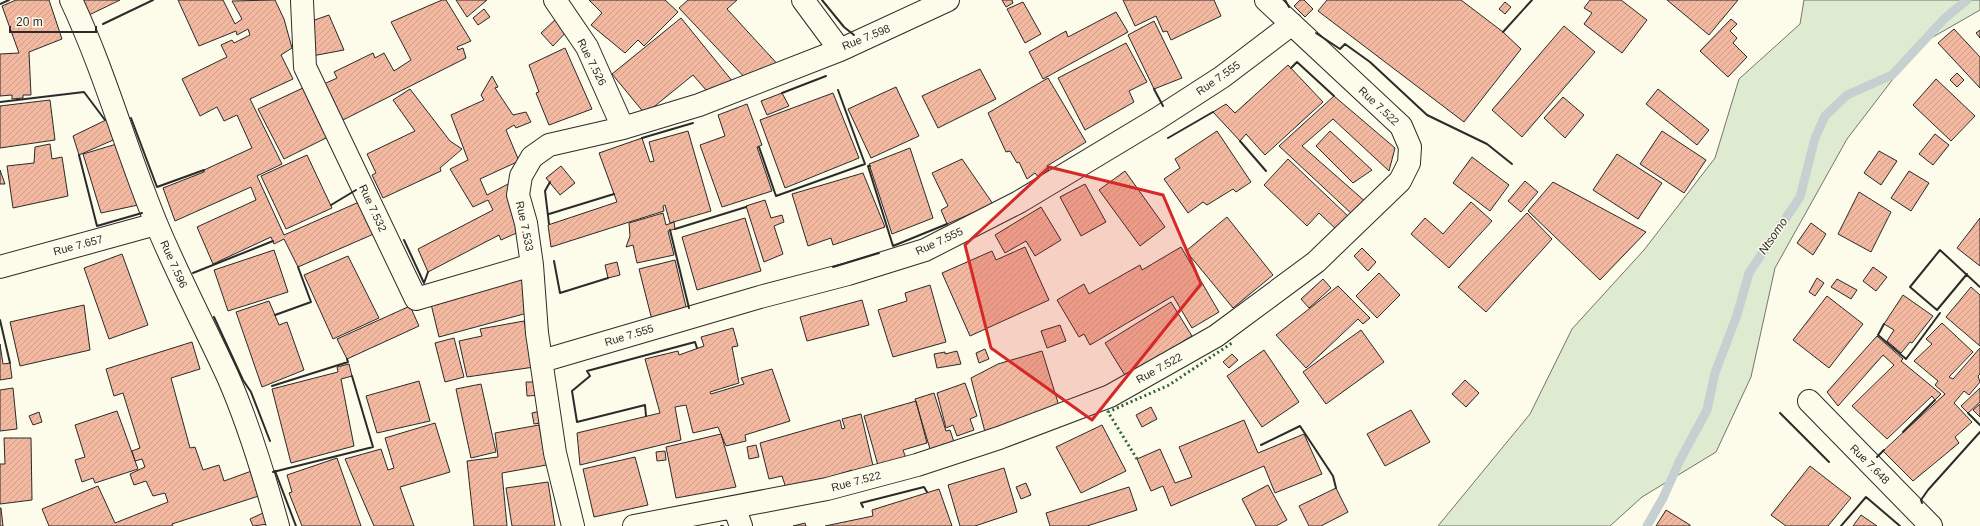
<svg xmlns="http://www.w3.org/2000/svg" width="1980" height="526" font-family="Arial,sans-serif">
  <style>
    .grass { fill: #deebd1; stroke: #74746e }
    .lines { fill: none; stroke-linecap: round; stroke-linejoin: round }
    .stream { stroke: #c7d0d0; stroke-width: 9 }
    .building { fill: url(#building-hatch); stroke: #2b2b2b }
    .minor-casing { stroke: #2b2b2b; stroke-width: 24 }
    .minor { stroke: #fdfbea; stroke-width: 22 }
    .hedge { stroke: #34623c; stroke-width: 3; stroke-dasharray: 2 3; stroke-linecap: butt }
    .wall { stroke: #2b2b2b; stroke-width: 2 }
    .marked { fill: #d62828; fill-opacity: 0.2; stroke: #d62828; stroke-width: 3; stroke-linejoin: round }
    .labels { text-anchor: middle; dominant-baseline: central; stroke-width: 3; stroke-linejoin: round; paint-order: stroke }
    .street-label { font-size: 11px; fill: #2b2b2b; stroke: #fdfbea }
    .water-label { font-size: 12px; font-style: italic; fill: #2b2b2b; stroke: #fdfbea }
  </style>
  <defs>
    <pattern id="building-hatch" width="6" height="6" patternUnits="userSpaceOnUse"><rect width="6" height="6" fill="#f2b8a0"/><path d="M-1 1l2-2M0 6l6-6M5 7l2-2" fill="none" stroke="#d09e8a"/></pattern>
  </defs>
  <rect width="100%" height="100%" fill="#fdfbea"/>
  <path class="grass" d="M1804,0h176v10l-61,35 -72,94 -72,129 -24,109 -35,75 -74,45 -32,29h-172l92,-112 42,-85 72,-79 71,-92 24,-79 61,-55z"/>
  <g class="lines">
    <path class="stream" d="M1647,526l16,-28 17,-38 27,-50 8,-37 22,-58 12,-42 51,-76 15,-59 10,-22 22,-21 45,-20 53,-57 22,-18"/>
  </g>
  <path class="building" d="M16,0h33l13,39 -33,13 2,43h-8v3l-11,1v-4l-12,1v-42l19,-1 -17,-47z
    M79,0h41l-33,16z
    M178,0h45l12,24 7,-5 -10,-18 43,-1 9,19 8,29 -11,7 12,24 -43,20 32,65 -25,12 27,59 75,-33 17,31 -78,34 -14,-28 -10,5 -3,-7 -58,27 -16,-37 59,-27 -5,-13 -76,34 -12,-33 41,-16v-2l48,-22 -15,-33 -13,6 -7,-14 -17,9 -18,-37 45,-22 -6,-12 11,-5 2,3 16,-8 -2,-6 -11,6 -1,-4 -37,15z
    M442,0h4l25,41 -14,6 1,3 5,-2 3,10 -125,63 -17,-37 13,-6 -3,-6 39,-19 2,5 9,-5 10,18 17,-11 -20,-38z
    M456,0h31l-20,17z
    M589,0h76l13,12 -34,34 -6,-6 -13,13 -34,-28 11,-12z
    M688,0h49l-10,9 54,59 -32,14 -70,-74z
    M1002,0h10l1,3 -7,4z
    M1123,0h91l7,16 -50,24 -4,-9 -4,1 -7,-16 -21,10z
    M1300,0h4l9,9 -8,8 -11,-11z
    M1327,0h134l42,32 18,17 -57,73 -146,-111z
    M1590,0h31l26,20 -25,33 -38,-29 8,-11 -8,-5z
    M1667,0h71l-29,35z
    M1023,2l18,32 -16,9 -18,-34z
    M1505,2l6,5 -6,7 -6,-5z
    M484,9l6,8 -12,8 -5,-7z
    M1116,12l12,20 -85,47 -14,-27 37,-21 2,6z
    M329,15l15,35 -32,6 -6,-33z
    M557,18l11,12 -15,16 -12,-13z
    M681,18l52,64 -20,16 -20,-23 -48,39 -33,-40z
    M1731,19l6,5 -7,7 7,7 -4,5 14,14 -19,20 -28,-26z
    M1154,21l28,57 -28,11 -26,-54z
    M1564,26l31,26 -73,85 -30,-27z
    M1954,29l26,28v31l-42,-45z
    M1980,30v8l-4,-5z
    M1126,43l21,39 -18,9 5,11 -49,28 -27,-52z
    M565,48l27,61 -43,16 -13,-32 3,-1 -10,-27z
    M1288,65l35,37 -58,53 -19,-21 -6,7 -27,-29 13,-8 9,9z
    M980,69l16,30 -58,29 -16,-32z
    M1957,73l7,7 -7,7 -7,-7z
    M492,76l6,11 -3,1 18,27 13,-3 5,10 -15,6 -2,-3 -8,5 13,31 -39,18 7,16 23,-12 13,47 -22,10 -2,-5 -71,37 -10,-23 75,-39 -5,-10 -15,7 -23,-38 18,-9 -17,-45 33,-15 -3,-5z
    M1048,78l38,64 -39,24 2,6 -10,6 -4,-5 -8,6 -8,-17 -2,1 -7,-12 -4,1 -18,-39z
    M1936,79l39,37 -24,25 -38,-36z
    M305,87l25,49 -46,23 -26,-50z
    M896,87l23,49 -48,22 -23,-49z
    M410,89l40,52 12,8 -22,19 1,3 -58,27 -11,-23 4,-2 -9,-19 48,-23 -22,-31z
    M1658,89l51,41 -12,15 -51,-41z
    M782,93l7,13 -22,9 -6,-14z
    M833,93l26,65 -74,30 -25,-68z
    M1334,96l61,52 -6,23 -56,-52 -31,27 65,57 -14,12 -74,-69z
    M1563,97l21,18 -19,23 -21,-20z
    M50,100l5,40 -55,8v-42z
    M747,104l15,41 -5,2 15,44 -50,16 -22,-62 25,-9 -7,-21z
    M108,119l12,18 -41,18 -6,-19z
    M688,131l23,80 -41,12 -5,-18 -2,1 1,5 -113,36 -3,-22 69,-23 -18,-49 43,-15 8,24 4,-1 -5,-19z
    M1217,131l34,51 -15,10 -3,-3 -26,16 -4,-3 -15,11 -24,-34 16,-11 -5,-9z
    M1330,131l42,39 -19,13 -37,-37z
    M1662,131l44,29 -22,33 -44,-29z
    M1935,134l14,11 -16,20 -14,-11z
    M120,143l18,62 -37,8 -18,-59z
    M50,144l2,15 10,-2 6,39 -55,12 -6,-42 27,-3 1,-16z
    M910,148l23,70 -41,16 -23,-70z
    M1879,151l18,10 -16,24 -17,-12z
    M1617,154l45,29 -24,36 -45,-29z
    M307,155l25,53 -46,21 -25,-53z
    M1472,157l37,28 -19,26 -37,-28z
    M962,159l31,45 -46,20 -6,-14 7,-4 -16,-33z
    M1288,159l62,59 -12,13 -19,-18 -12,13 -43,-41z
    M561,166l14,17 -15,12 -14,-17z
    M0,170l5,14h-5z
    M1125,171l40,56 -25,19 -41,-56z
    M1909,171l20,12 -18,28 -20,-13z
    M863,173l22,54 -52,18 -2,-7 -23,8 -16,-52z
    M1525,181l13,11 -17,20 -13,-11z
    M1553,182l93,50 -46,48 -72,-69z
    M1085,184l21,38 -25,14 -21,-39z
    M1859,192l32,20 -20,40 -33,-18z
    M765,200l6,18 11,-3 2,7 -10,4 9,28 -19,8 -18,-56z
    M1471,202l21,19 -43,47 -38,-34 14,-16 18,16z
    M1041,207l20,33 -26,16 -9,-15 -21,12 -10,-18z
    M663,213l3,12 8,-3 1,7 -7,2 6,24 -37,8 -4,-18 -7,2 4,-11 -1,-13z
    M1527,213l25,26 -66,73 -28,-25z
    M1227,217l46,58 -40,33 -47,-57z
    M745,218l16,53 -64,19 -15,-53z
    M1980,218v48l-23,-18z
    M1811,223l15,11 -13,21 -16,-12z
    M1025,247l24,53 -79,36 -28,-63 50,-22 4,9z
    M1181,247l38,65 -27,16 -19,-32 -83,49 -6,-11 -5,3 -22,-37 27,-16 5,10 51,-29 2,5z
    M1362,248l14,14 -8,9 -14,-15z
    M274,250l14,42 -60,19 -14,-41z
    M122,254l26,71 -39,14 -25,-71z
    M348,256l31,62 -46,21 -29,-64z
    M675,260l12,51 -35,9 -13,-51z
    M617,262l3,13 -12,3 -3,-13z
    M1873,267l14,10 -11,14 -13,-10z
    M1379,273l21,22 -23,23 -21,-22z
    M1817,278l7,5 -9,13 -6,-4z
    M522,279l9,33 -92,25 -8,-33z
    M1323,279l8,9 -22,20 -8,-9z
    M1837,279l20,11 -6,9 -20,-12z
    M930,285l16,57 -53,15 -15,-47 29,-9 -2,-8z
    M1338,286l32,32 -7,6 -5,-5 -52,49 -30,-33z
    M1971,287l9,8v51l-34,-29z
    M1903,295l30,21 -21,27 -2,-1 -9,11 -14,-12 7,-11 -10,-6z
    M1827,296l36,28 -34,44 -36,-28z
    M862,300l7,25 -62,16 -7,-24z
    M269,301l10,24 8,-3 17,48 -42,17 -26,-75z
    M1171,302l21,34 -66,41 -21,-34z
    M84,305l6,45 -70,16 -10,-44z
    M410,306l9,20 -72,33 -10,-20z
    M524,321l10,46 -67,10 -8,-36 23,-5 -2,-7z
    M1942,323l31,29 -24,25 4,2 27,-31v26l-2,2 2,6 -11,13 -5,-4 -10,12 18,19 -17,15 4,6 -46,38 -30,-30 62,-57 -10,-9 3,-4 -24,-20 18,-17 -6,-5z
    M1060,325l6,16 -19,7 -6,-17z
    M733,328l5,18 -6,1 7,36 -29,9 1,2 33,-10 -3,-6 31,-9 18,52 -45,14 1,6 -20,5 -8,-19 -25,6 -7,-28 -11,2 6,33 -101,25 -3,-32 83,-20 -15,-54 33,-8 1,4 25,-9 -3,-9z
    M1361,330l23,32 -58,42 -23,-32z
    M1877,336l26,23 -2,2 40,33 -6,6 -3,-4 -45,43 -35,-33 42,-41 -11,-10 -45,51 -11,-14z
    M454,338l10,39 -19,5 -10,-39z
    M192,342l8,27 -29,9 19,70 5,-1 8,23 16,-5 5,16 33,-12 8,25 -93,30 1,2h-124l-7,-17 56,-23 17,37 53,-21 -3,-9 -12,3 -7,-15 -12,4 -4,-11 15,-7 -3,-8 -7,2 -3,-10 8,-3 -17,-55 -9,3 -8,-27z
    M0,344l3,20 7,-1 2,15 -12,2z
    M985,349l4,10 -10,4 -3,-10z
    M1264,350l35,52 -37,25 -35,-51z
    M957,351l4,13 -24,4 -3,-14 11,-2v2z
    M1042,351l18,58 -75,23 -14,-54 27,-14z
    M1232,354l6,6 -9,8 -6,-6z
    M349,364l3,12 -11,3 13,67 -63,17 -19,-74 66,-17 -1,-5z
    M1465,380l14,13 -13,14 -14,-13z
    M419,381l11,40 -53,12 -11,-37z
    M526,382h15v13l-14,1z
    M965,383l12,33 -7,3 4,11 -17,6 -4,-11 -7,3 -9,-35z
    M481,384l15,68 -25,6 -15,-69z
    M13,388l4,41 -17,2v-41z
    M1980,388v14l-12,11 -7,-7z
    M934,393l12,38 4,-1 4,12 -24,7 -15,-50z
    M916,401l11,42 -24,7 4,11 -28,8 -15,-53z
    M1980,404v13l-7,-7z
    M1151,407l6,12 -15,8 -6,-12z
    M545,410l2,12 -13,2 -2,-11z
    M1411,410l19,32 -45,24 -18,-32z
    M117,411l21,58 -43,14 -2,-5 -11,4 -7,-22 10,-3 -10,-32z
    M39,412l3,10 -9,3 -4,-9z
    M861,414l13,56 -19,6 -3,-6 -65,21 -5,-15 -13,3 -9,-36 80,-23 2,9 3,-1 -3,-9z
    M1244,420l14,33 46,-19 18,40 -47,19 -11,-27 -93,40 -8,-20 -12,5 -14,-32 23,-10 15,34 17,-6 -13,-30z
    M435,423l15,49 -50,15 14,39h-40l-29,-67 36,-10 7,21 6,-2 -9,-30z
    M539,425l4,21 6,-2 3,20 -50,9 5,53h-33l-7,-65 31,-4 -3,-24z
    M1102,425l24,46 -45,22 -25,-46z
    M721,434l15,53 -60,11 -10,-51z
    M4,438h27l1,62 -32,4v-40h5z
    M756,445l3,12 -10,2 -2,-12z
    M665,451l1,9 -9,1 -1,-9z
    M635,457l13,48 -54,12 -11,-48z
    M337,458l24,68h-59l-13,-33 3,-1 -5,-17z
    M1810,466l41,32 -23,28h-42l-15,-11z
    M1004,468l13,44 -42,14h-15l-12,-41z
    M548,482l7,44h-43l-6,-38z
    M1026,483l5,12 -10,4 -5,-12z
    M1268,485l19,35 -11,6h-20l-14,-27z
    M1129,487l8,23 -50,16h-37l-4,-13z
    M1336,488l12,24 -27,14h-12l-10,-20z
    M939,489l13,37h-127l48,-10 -1,-6z
    M0,508h1l2,18h-3z
    M1666,510l24,15v1h-34z
    M263,513l5,11 -15,2 -3,-7z
    M1861,515l16,11h-24z
    M805,523l1,3h-13z"/>
  <g class="lines">
    <defs>
      <path id="minor" d="M71,0c34,72 55,150 85,223 22,53 48,102 72,154 21,48 36,98 50,149
        M555,0l32,47 36,81
        M803,0l37,50 108,-50
        M302,1l3,66 111,232 116,-34
        M0,267l156,-43
        M542,361l218,-64 88,-23 77,-24 94,-48 138,-83 65,-42 70,-53
        M1809,401l122,125
        M734,507l7,19
        M573,526l-18,-73 -18,-120 -5,-68 -6,-42 -8,-28 3,-19 11,-19 17,-12 74,-17 76,-23 141,-55
        M634,526l193,-37 90,-24 82,-27 111,-42 106,-60 100,-74 84,-81 9,-18 1,-16 -9,-21 -135,-126"/>
    </defs>
    <use href="#minor" class="minor-casing"/>
    <use href="#minor" class="minor"/>
    <path class="hedge" d="M1137,459l-29,-47 61,-27 63,-42"/>
    <path class="wall" d="M822,0l22,27 10,8
      M1285,0l4,7
      M0,4l9,-4
      M103,24l50,-24
      M1503,32l29,-32
      M1316,33l24,16 5,-5 25,18 57,53 60,29 25,20
      M1291,68l6,-6 37,34
      M1154,89l9,17
      M782,93l44,-17
      M0,102l84,-10 21,28
      M131,118l26,69 47,-17
      M642,138l51,-15
      M1168,138l45,-26
      M1240,141l26,30
      M759,147l17,49 89,-32 -27,-74
      M79,155l18,71 45,-13
      M870,166h-2l25,80 54,-22
      M331,205l25,-15
      M549,214l65,-20
      M549,224l-4,-33 5,-9
      M675,229l71,-22
      M670,230l19,78
      M404,240l20,43 4,-11
      M554,261l6,32 48,-15
      M833,267l46,-14
      M193,273l80,-32
      M1967,274l-30,36 -27,-23 30,-37 40,37
      M275,315l36,-13 -13,-35
      M214,317l29,63 8,12 19,49
      M0,320l10,43
      M1884,324l-6,11 28,24 34,-46
      M272,386l76,-24 -1,-3
      M1780,413l49,49
      M1968,413l12,12
      M646,416l-1,-11 -68,17 -5,-31 18,-15 -3,-5 108,-29 2,6
      M1903,432l32,-32
      M1261,445l39,-19 33,50 3,12
      M1877,457l7,-7
      M275,471l21,55
      M273,472l100,-25 -21,-71
      M1922,503l-1,-3 7,-10 52,-58
      M863,507l-2,-4 63,-16 3,5
      M721,526h2
      M1841,526l25,-29 34,29"/>
  </g>
  <path class="marked" d="M1049,167l114,28 38,89 -109,136 -101,-72 -26,-103z"/>
  <g class="labels">
    <g class="street-label">
      <text transform="translate(866 37) rotate(-22)">Rue 7.598</text>
      <text transform="translate(592 62) rotate(63)">Rue 7.526</text>
      <text transform="translate(1218 78) rotate(-35)">Rue 7.555</text>
      <text transform="translate(1379 106) rotate(43)">Rue 7.522</text>
      <text transform="translate(373 208) rotate(65)">Rue 7.532</text>
      <text transform="translate(525 226) rotate(78)">Rue 7.533</text>
      <text transform="translate(939 241) rotate(-25)">Rue 7.555</text>
      <text transform="translate(78 245) rotate(-15)">Rue 7.657</text>
      <text transform="translate(174 264) rotate(66)">Rue 7.596</text>
      <text transform="translate(629 335) rotate(-17)">Rue 7.555</text>
      <text transform="translate(1159 368) rotate(-29)">Rue 7.522</text>
      <text transform="translate(1870 464) rotate(45)">Rue 7.648</text>
      <text transform="translate(856 481) rotate(-15)">Rue 7.522</text>
    </g>
    <g class="water-label">
      <text transform="translate(1773 236) rotate(-56)">Ntsomo</text>
    </g>
  </g>
  <path d="M10 26v6h86v-6" fill="none" stroke="#2b2b2b" stroke-width="2"/>
  <text x="16" y="26" font-size="12" fill="#2b2b2b" stroke="#fdfbea" stroke-width="3" paint-order="stroke">20 m</text>
</svg>
